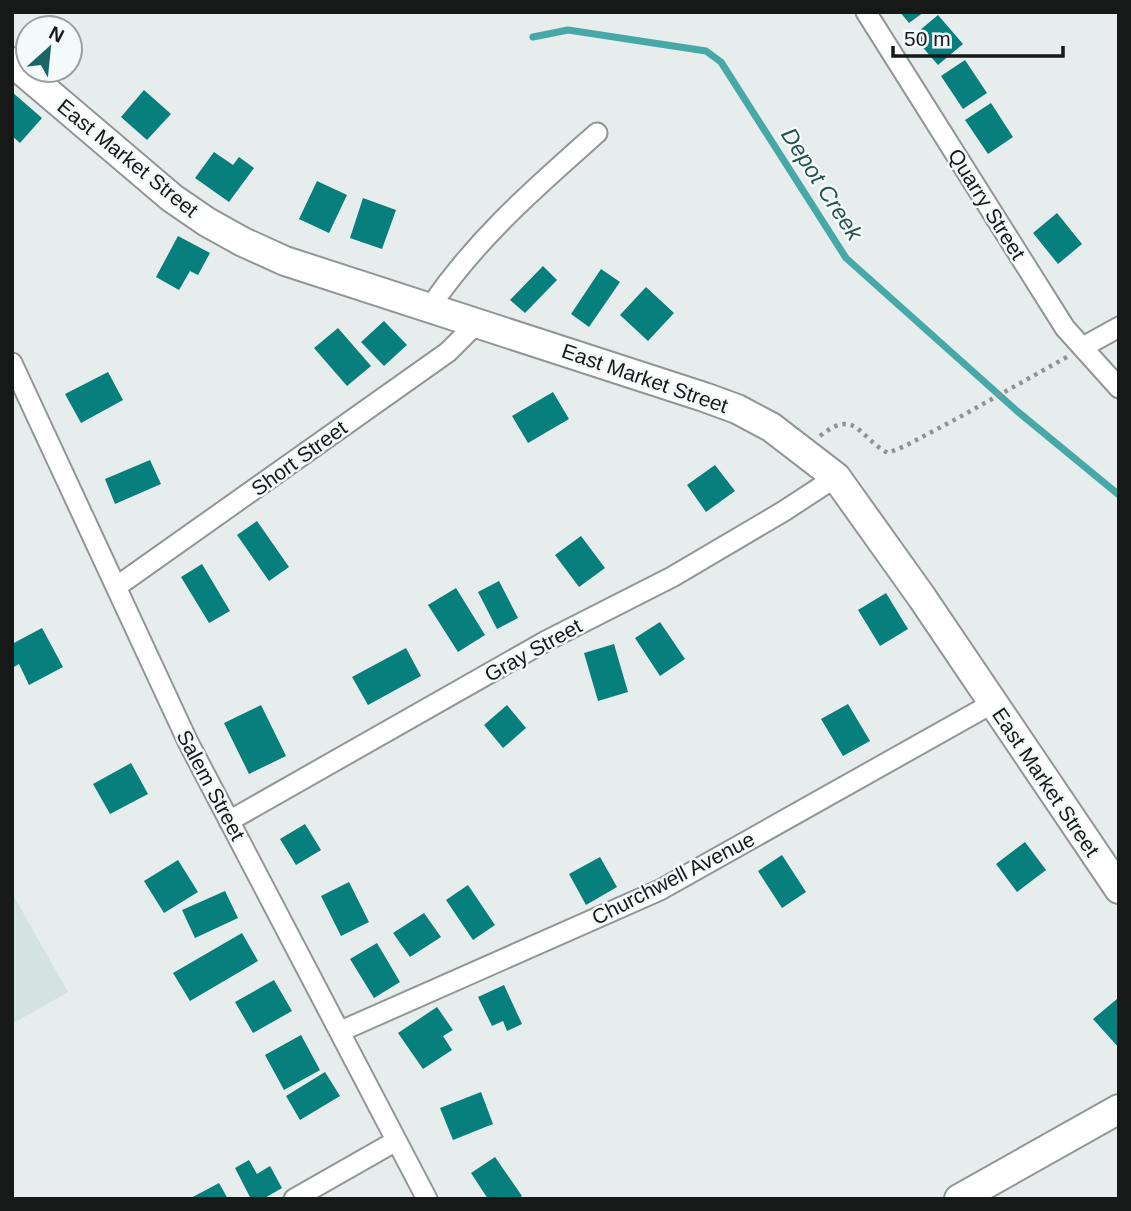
<svg xmlns="http://www.w3.org/2000/svg" width="1131" height="1211" font-family="Helvetica,sans-serif">
  <style>
    .built { fill: #d4e2e1 }
    .lines { fill: none; stroke-linecap: round; stroke-linejoin: round }
    .stream { stroke: #47a9a7; stroke-width: 7 }
    .building { fill: #067f7d }
    .street-casing { stroke: #929796; stroke-width: 23 }
    .secondary-casing { stroke: #929796; stroke-width: 32 }
    .path { stroke: #8f9393; stroke-width: 4.5; stroke-dasharray: 3.5 5; stroke-linecap: butt }
    .street { stroke: #fff; stroke-width: 19 }
    .secondary { stroke: #fff; stroke-width: 28 }
    .labels { text-anchor: middle; dominant-baseline: central; stroke-width: 5; stroke-linejoin: round; paint-order: stroke }
    .street-label { font-size: 21px; fill: #171919; stroke: #f4faf9 }
    .water-label { font-size: 23px; font-style: italic; fill: #265250; stroke: #f4faf9 }
  </style>
  <rect width="100%" height="100%" fill="#e7ecec"/>
  <path class="built" d="M12,893l56,99 -56,32z"/>
  <g class="lines">
    <path class="stream" d="M533,37l35,-7 138,21 15,11 125,196 171,153 102,84"/>
  </g>
  <path class="building" d="M900,12h24l-15,11z
    M938,15l25,29 -25,21 -25,-29z
    M965,60l22,33 -24,16 -22,-33z
    M144,90l27,24 -24,26 -26,-23z
    M12,92l30,26 -22,25 -8,-7z
    M991,103l22,34 -25,17 -23,-34z
    M214,152l19,13 6,-8 15,11 -25,34 -34,-24z
    M317,181l30,14 -18,38 -30,-14z
    M363,198l33,12 -14,39 -32,-11z
    M1057,213l25,31 -24,20 -25,-31z
    M178,236l32,17 -12,22 -8,-4 -11,19 -23,-13z
    M543,266l14,14 -32,33 -15,-13z
    M601,269l19,13 -31,45 -18,-13z
    M646,287l28,26 -26,28 -28,-26z
    M384,321l23,24 -23,21 -23,-24z
    M338,328l33,38 -24,20 -33,-38z
    M108,372l15,28 -42,23 -16,-29z
    M553,392l16,27 -41,24 -16,-27z
    M150,460l11,24 -46,20 -10,-25z
    M715,465l20,26 -29,21 -19,-27z
    M257,521l32,46 -20,14 -32,-46z
    M581,536l24,32 -26,19 -24,-32z
    M202,564l28,47 -21,12 -28,-46z
    M499,581l19,37 -21,11 -19,-37z
    M456,588l29,47 -27,17 -30,-47z
    M886,593l22,36 -28,17 -22,-36z
    M660,622l25,37 -25,17 -25,-38z
    M42,628l21,39 -34,18 -10,-21 -7,4v-24z
    M614,644l14,48 -30,9 -14,-48z
    M406,648l15,28 -53,29 -16,-28z
    M848,704l22,37 -27,15 -22,-37z
    M261,705l25,51 -37,18 -25,-51z
    M507,705l19,23 -23,20 -19,-23z
    M131,763l17,31 -38,20 -17,-30z
    M305,824l16,26 -25,15 -16,-26z
    M1025,842l21,28 -29,22 -21,-28z
    M782,855l24,37 -24,16 -24,-37z
    M600,857l17,30 -31,18 -17,-31z
    M178,860l20,32 -34,21 -20,-32z
    M349,882l20,40 -28,14 -20,-40z
    M468,885l27,40 -22,15 -27,-40z
    M225,891l13,27 -43,20 -13,-28z
    M424,913l17,24 -31,20 -17,-24z
    M242,933l16,28 -68,40 -17,-28z
    M377,943l23,39 -26,16 -24,-39z
    M274,980l18,31 -39,22 -18,-31z
    M504,985l18,39 -15,7 -4,-10 -11,5 -14,-29z
    M1117,999l2,2v47l-26,-29z
    M437,1007l16,23 -10,6 9,14 -29,19 -25,-36z
    M301,1035l19,35 -36,20 -19,-35z
    M325,1072l15,24 -40,24 -14,-24z
    M481,1092l12,32 -40,16 -13,-32z
    M495,1157l27,39 -4,3h-30l-17,-26z
    M249,1160l8,14 13,-8 12,22 -19,11h-12l-16,-31z
    M219,1183l9,16h-39z"/>
  <g class="lines">
    <defs>
      <path id="street" d="M866,12l199,316 54,60
        M430,307c48,-70 104,-118 167,-174
        M1083,347l36,-20
        M12,363l176,379 239,457
        M116,587l332,-235 29,-29
        M229,821l317,-180 126,-64 112,-66 52,-34
        M341,1031l319,-141 333,-187
        M294,1199l102,-58"/>
      <path id="secondary" d="M12,62l160,136 35,24 36,20 42,19 419,136 33,12 34,18 65,50 85,119 198,293
        M959,1199l160,-90"/>
    </defs>
    <use href="#street" class="street-casing"/>
    <use href="#secondary" class="secondary-casing"/>
    <path class="path" d="M820,436c36,-29 39,2 68,17l17,-7 53,-28 109,-61"/>
    <use href="#street" class="street"/>
    <use href="#secondary" class="secondary"/>
  </g>
  <g class="labels">
    <g class="street-label">
      <text transform="translate(128 158) rotate(39)">East Market Street</text>
      <text transform="translate(987 204) rotate(58)">Quarry Street</text>
      <text transform="translate(645 378) rotate(19)">East Market Street</text>
      <text transform="translate(299 458) rotate(-36)">Short Street</text>
      <text transform="translate(533 650) rotate(-29)">Gray Street</text>
      <text transform="translate(1046 782) rotate(56)">East Market Street</text>
      <text transform="translate(211 785) rotate(62)">Salem Street</text>
      <text transform="translate(673 878) rotate(-27)">Churchwell Avenue</text>
    </g>
    <g class="water-label">
      <text transform="translate(822 184) rotate(57)">Depot Creek</text>
    </g>
  </g>
  <rect width="1131" height="1211" fill="none" stroke="#171919" stroke-width="28"/>
  <g transform="translate(49 49) rotate(27)"><circle r="33" fill="#f4faf9" stroke="#9ca09f" stroke-width="2"/>
  <path d="M0-5L12 26L0 18L-12 26Z" fill="#176564"/>
  <text y="-10" font-size="19" font-weight="bold" text-anchor="middle" fill="#171919">N</text>
  </g>
  <path d="M893 46v10h170v-10" fill="none" stroke="#171919" stroke-width="3.5"/>
  <text x="904" y="46" font-size="21" fill="#171919" stroke="#f4faf9" stroke-width="5" paint-order="stroke">50 m</text>
</svg>
